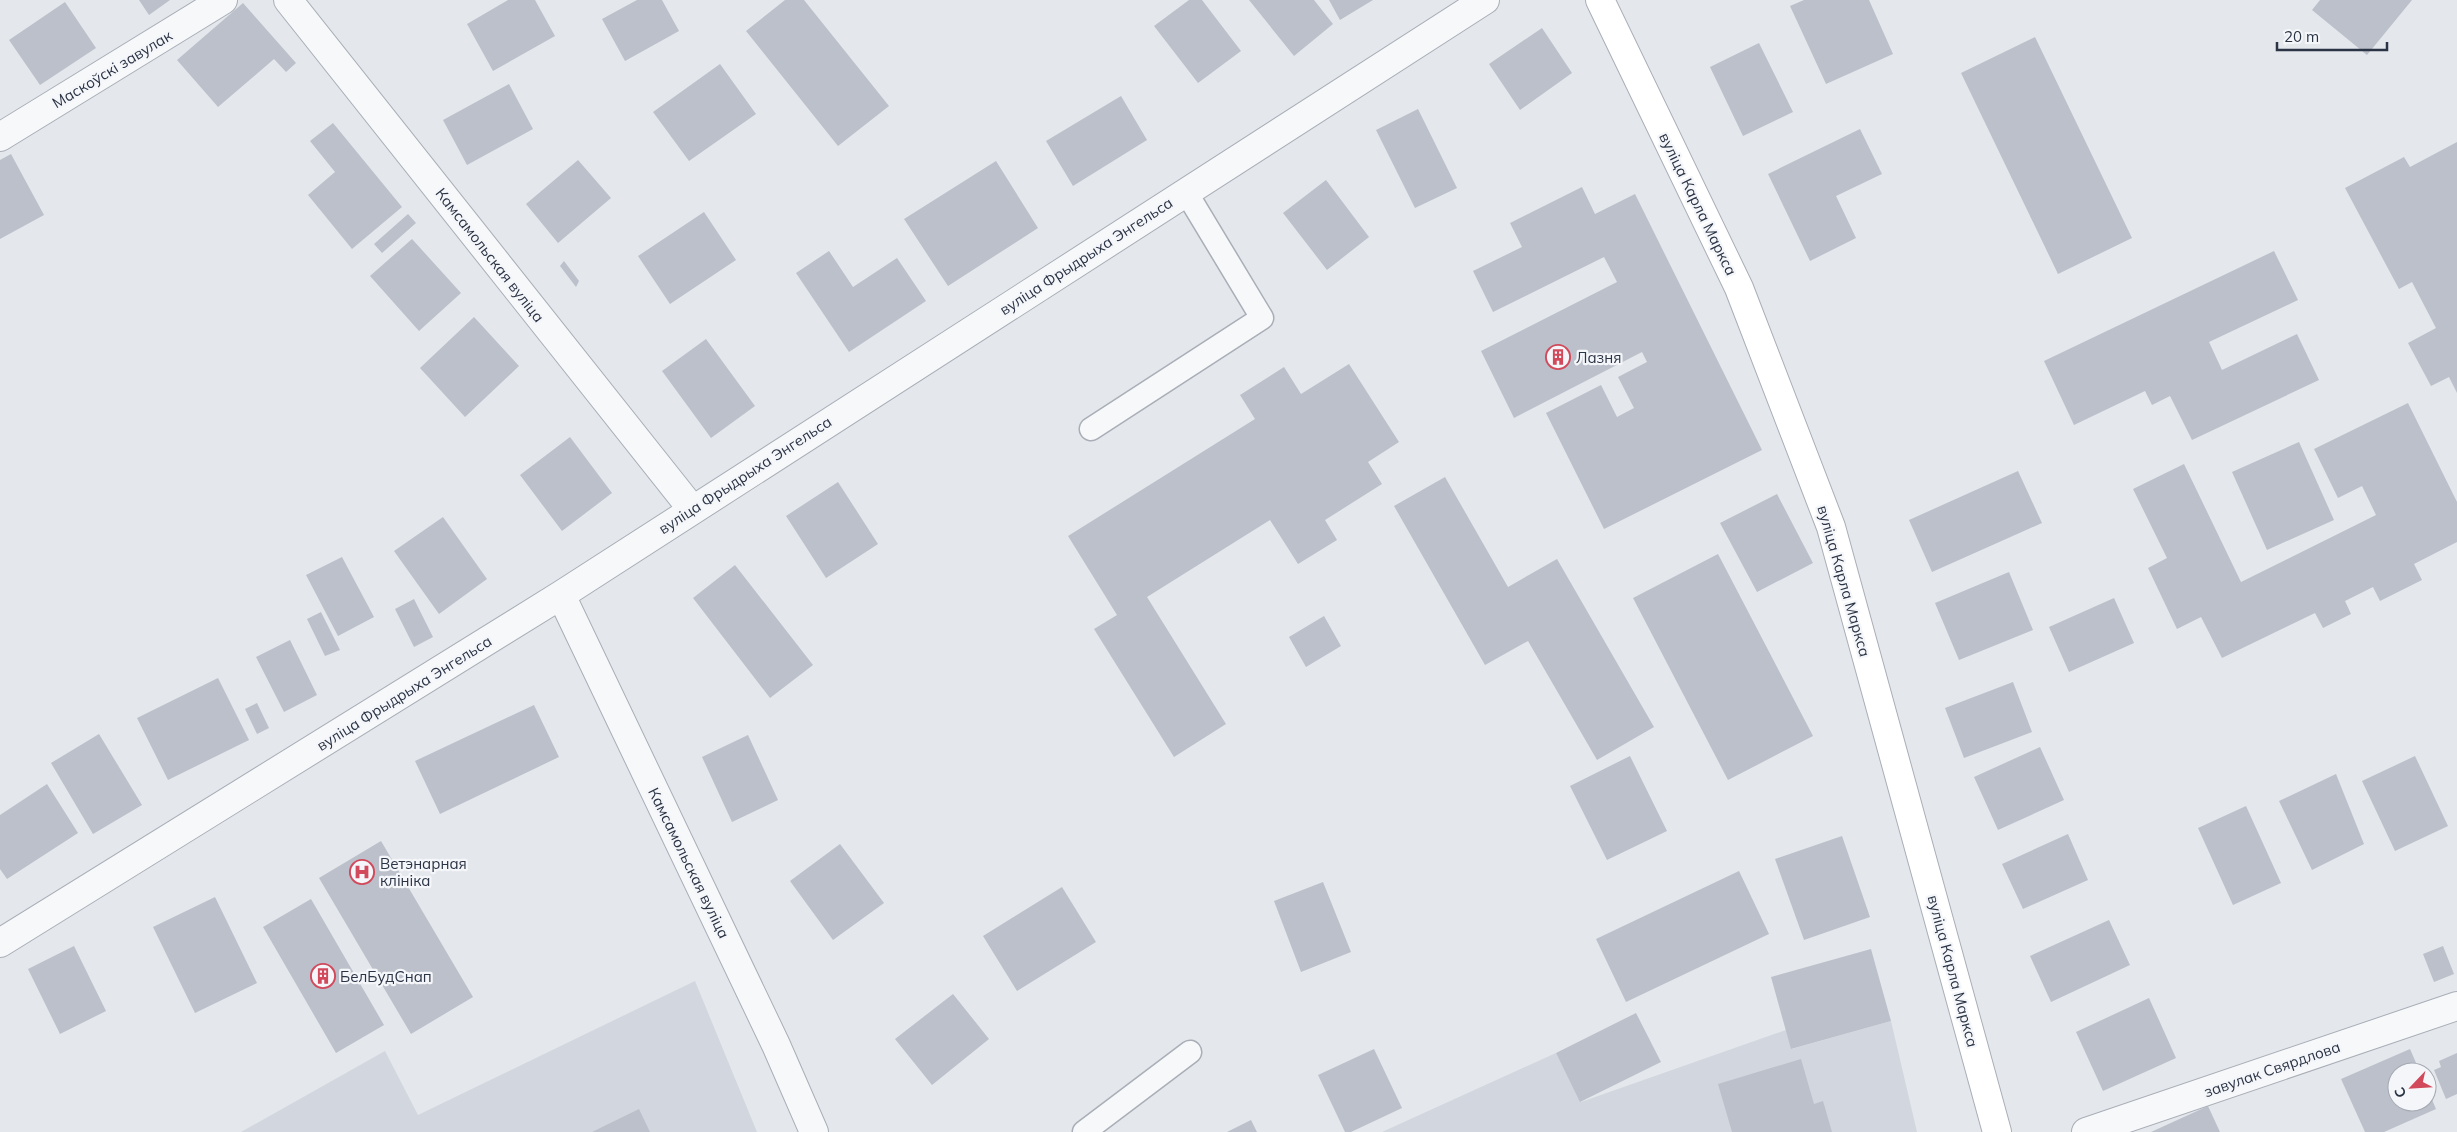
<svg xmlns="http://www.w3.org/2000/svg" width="2457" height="1132" font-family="Mulish,sans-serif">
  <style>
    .built { fill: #d2d6de }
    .building { fill: #bbc0ca }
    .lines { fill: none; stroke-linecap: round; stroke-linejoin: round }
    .service-casing { stroke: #a9aeb7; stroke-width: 25 }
    .minor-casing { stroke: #a9aeb7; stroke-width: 30 }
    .secondary-casing { stroke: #a9aeb7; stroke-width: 30 }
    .service { stroke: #f7f8fa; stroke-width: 22 }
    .minor { stroke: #f7f8fa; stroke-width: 28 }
    .secondary { stroke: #fff; stroke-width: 28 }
    .labels { text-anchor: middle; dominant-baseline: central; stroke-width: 4.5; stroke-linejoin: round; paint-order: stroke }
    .street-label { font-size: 15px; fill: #2b3445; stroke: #f4f6f9 }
    .poi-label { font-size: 15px; fill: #2b3445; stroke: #f4f6f9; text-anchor: start }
  </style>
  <rect width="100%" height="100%" fill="#e4e7ec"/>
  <path class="built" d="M695,981l62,151h-516l144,-81 33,64z
    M1891,1021l26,111h-535l174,-79 25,49 205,-72 6,19z"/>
  <path class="building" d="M139,0h31l-21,15z
    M508,0h27l20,36 -62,35 -26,-47z
    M637,0h25l17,31 -54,30 -23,-42z
    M785,0h19l85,106 -51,40 -92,-115z
    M1189,0h13l39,51 -43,32 -44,-57z
    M1249,0h65l19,24 -39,32z
    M1329,0h44l-33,20z
    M1804,0h65l24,54 -67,30 -36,-78z
    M2320,0h92l-45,55 -55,-45z
    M65,2l31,46 -56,37 -31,-45z
    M243,3l53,60 -10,9 -12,-13 -56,48 -41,-47z
    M1542,28l30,45 -52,37 -31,-46z
    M2035,37l97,201 -74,36 -97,-201z
    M1759,43l34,69 -50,24 -33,-69z
    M720,64l36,50 -67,47 -36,-49z
    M509,84l24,45 -66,36 -24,-45z
    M1121,96l26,44 -74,46 -27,-45z
    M1418,109l39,79 -42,20 -39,-78z
    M333,123l69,84 -50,42 -44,-54 27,-23 -25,-31z
    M1860,129l22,45 -46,22 20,42 -46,23 -42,-87z
    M2457,142v251l-8,-16 -18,9 -23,-43 28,-15 -24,-46 -13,7 -54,-101 59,-31 6,10z
    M11,154l33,61 -44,24v-79z
    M578,160l33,38 -53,45 -32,-39z
    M996,161l42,67 -90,58 -44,-67z
    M1326,180l43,57 -42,33 -44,-57z
    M1582,187l13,27 40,-20 127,256 -158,79 -58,-116 55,-28 16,32 17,-9 -16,-31 29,-15 -5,-10 -128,66 -33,-67 136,-69 -13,-25 -111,55 -20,-41 49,-24 -12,-24z
    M704,212l32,48 -66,44 -32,-48z
    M408,214l8,9 -34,30 -8,-9z
    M412,239l49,54 -42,38 -49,-55z
    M829,251l24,36 44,-29 29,43 -77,51 -53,-79z
    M2274,251l24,49 -89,42 13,28 75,-36 22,46 -127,60 -22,-44 -18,9 -7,-14 -71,34 -30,-64z
    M564,261l15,20 -3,6 -16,-21z
    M474,317l45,49 -54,51 -45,-49z
    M706,339l49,67 -44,32 -49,-67z
    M1349,364l50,78 -31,20 14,22 -57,36 12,20 -39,24 -28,-44 -123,77 79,127 -52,33 -80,-128 23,-14 -49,-79 187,-117 -15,-24 44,-28 17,27z
    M2408,403l49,99v40l-43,22 8,16 -42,21 -7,-14 -28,14 6,13 -28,14 -8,-15 -93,45 -21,-41 -24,12 -29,-61 19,-10 -34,-69 51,-25 57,118 135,-67 -14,-29 -24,12 -24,-49z
    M570,437l42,56 -50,38 -42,-56z
    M2299,442l35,78 -67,30 -35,-78z
    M2018,471l24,52 -110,49 -23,-52z
    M1445,477l63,110 49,-28 97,168 -57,33 -69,-119 -43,24 -91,-159z
    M838,482l40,62 -52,34 -40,-62z
    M1777,494l36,69 -56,29 -37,-69z
    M443,517l44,62 -48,35 -45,-63z
    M1718,554l95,182 -85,44 -95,-182z
    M342,557l32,60 -36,19 -32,-61z
    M735,565l78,100 -43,33 -77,-100z
    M2009,572l24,58 -74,30 -24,-57z
    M2114,598l20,45 -65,29 -20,-45z
    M414,599l19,38 -19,10 -19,-38z
    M321,612l19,38 -15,6 -18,-37z
    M1324,616l17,30 -35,21 -17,-30z
    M290,640l27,55 -33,17 -28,-55z
    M218,678l31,62 -81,40 -31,-62z
    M2013,682l19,50 -68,26 -19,-50z
    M257,703l12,25 -12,6 -12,-25z
    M534,705l25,52 -119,57 -25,-53z
    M99,734l43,71 -49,29 -42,-71z
    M748,735l30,65 -46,22 -30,-65z
    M2040,747l24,53 -66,30 -24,-53z
    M1630,756l37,75 -60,29 -37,-74z
    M2415,756l33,70 -53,25 -33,-70z
    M2336,774l28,70 -52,26 -33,-69z
    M47,784l31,49 -71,46 -7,-10v-54z
    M2246,806l35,77 -48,22 -35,-77z
    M2068,834l20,46 -65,29 -21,-45z
    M1842,836l28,81 -66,23 -29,-81z
    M381,841l92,156 -62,37 -92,-156z
    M840,844l44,59 -51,37 -43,-59z
    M1739,871l30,63 -143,68 -30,-63z
    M1323,882l28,70 -50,20 -27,-71z
    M1062,887l34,55 -79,49 -34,-55z
    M215,897l42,86 -62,30 -42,-86z
    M311,899l73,126 -48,28 -73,-126z
    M2109,920l21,45 -79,37 -21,-46z
    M74,946l32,65 -46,23 -32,-65z
    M2443,946l11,28 -20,8 -11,-28z
    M1871,949l20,72 -100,28 -20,-72z
    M953,994l36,45 -57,46 -37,-46z
    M2149,998l27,60 -73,33 -27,-59z
    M1636,1013l25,49 -81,40 -24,-49z
    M1374,1049l28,59 -51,24h-6l-27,-57z
    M2410,1049l10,23h-23v30h30v-14l9,21 -52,23h-19l-24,-53z
    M2457,1053v41l-11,5 -12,-29 7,-3 -2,-6z
    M1801,1059l13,45 9,-3 9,31h-100l-14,-48z
    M2208,1106l12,26h-69z
    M639,1109l11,23h-58z
    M1251,1120l6,12h-30z"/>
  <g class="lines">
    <defs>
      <path id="service" d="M1091,429l171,-111 -76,-126
        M1084,1132l106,-80"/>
      <path id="minor" d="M288,0l404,509
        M0,137l223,-137
        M561,595l215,450 38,87
        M0,943l561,-348 924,-595
        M2086,1132l371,-126"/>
      <path id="secondary" d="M1600,0l139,288 92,239 166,605"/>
    </defs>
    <use href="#service" class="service-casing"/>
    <use href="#minor" class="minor-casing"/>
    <use href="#secondary" class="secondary-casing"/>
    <use href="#service" class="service"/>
    <use href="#minor" class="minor"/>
    <use href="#secondary" class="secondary"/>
  </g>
  <defs>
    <symbol id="building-ring" viewBox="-11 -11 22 22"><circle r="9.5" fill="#f4f6f9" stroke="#d1495b" stroke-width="1.5"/><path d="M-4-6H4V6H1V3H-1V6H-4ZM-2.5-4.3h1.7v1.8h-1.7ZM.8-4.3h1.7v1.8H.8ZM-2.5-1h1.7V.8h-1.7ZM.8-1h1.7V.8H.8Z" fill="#d1495b"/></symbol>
    <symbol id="hospital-ring" viewBox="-11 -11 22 22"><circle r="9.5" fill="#f4f6f9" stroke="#d1495b" stroke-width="1.5"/><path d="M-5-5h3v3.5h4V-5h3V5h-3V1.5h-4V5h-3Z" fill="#d1495b"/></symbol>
  </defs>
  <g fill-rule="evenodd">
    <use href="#building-ring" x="1544" y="343" width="28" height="28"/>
    <use href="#hospital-ring" x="348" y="858" width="28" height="28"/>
    <use href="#building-ring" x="309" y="962" width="28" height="28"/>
  </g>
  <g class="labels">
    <g class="street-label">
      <text transform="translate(112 69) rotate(-31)">Маскоўскі завулак</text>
      <text transform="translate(1698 204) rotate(64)">вуліца Карла Маркса</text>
      <text transform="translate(490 255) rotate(52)">Камсамольская вуліца</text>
      <text transform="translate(1086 256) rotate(-33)">вуліца Фрыдрыха Энгельса</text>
      <text transform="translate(745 475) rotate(-33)">вуліца Фрыдрыха Энгельса</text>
      <text transform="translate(1844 581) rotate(74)">вуліца Карла Маркса</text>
      <text transform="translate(404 693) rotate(-32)">вуліца Фрыдрыха Энгельса</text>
      <text transform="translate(689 863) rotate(64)">Камсамольская вуліца</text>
      <text transform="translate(1953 971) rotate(75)">вуліца Карла Маркса</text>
      <text transform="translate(2272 1069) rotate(-19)">завулак Свярдлова</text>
    </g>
    <g class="poi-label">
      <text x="1576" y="357">Лазня</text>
      <text x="380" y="863">Ветэнарная<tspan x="380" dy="17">клініка</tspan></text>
      <text x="340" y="976">БелБудСнап</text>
    </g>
  </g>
  <g transform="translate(2412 1087) rotate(245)"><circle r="24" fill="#f4f6f9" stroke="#a4a8b1"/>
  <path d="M0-4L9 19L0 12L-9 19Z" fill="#d1495b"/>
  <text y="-8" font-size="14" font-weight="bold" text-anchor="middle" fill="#2b3445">С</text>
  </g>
  <path d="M2277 42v8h110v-8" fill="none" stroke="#2b3445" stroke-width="2.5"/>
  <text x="2284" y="42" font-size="15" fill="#2b3445" stroke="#f4f6f9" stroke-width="4" paint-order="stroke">20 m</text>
</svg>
